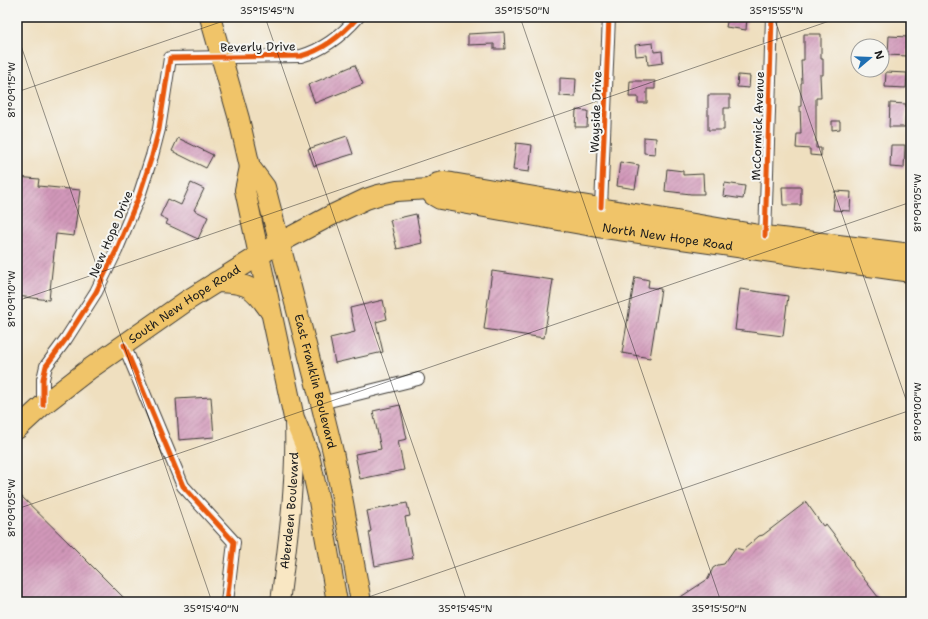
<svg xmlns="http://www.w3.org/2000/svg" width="928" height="619" font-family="'Shantell Sans',sans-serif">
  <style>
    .building { fill: url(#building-hatch) }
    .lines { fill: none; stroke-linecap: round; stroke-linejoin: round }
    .street-casing { stroke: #3c3934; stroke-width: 14 }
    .secondary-casing { stroke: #3c3934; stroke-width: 20 }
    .primary-casing { stroke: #3c3934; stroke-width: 22 }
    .street { stroke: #fff; stroke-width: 12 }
    .secondary { stroke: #f9e7c3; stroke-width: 18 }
    .primary { stroke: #f0c469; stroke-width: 20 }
    .cycleway-casing { stroke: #f6f6f2; stroke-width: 8 }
    .cycleway { stroke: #e8590c; stroke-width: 5 }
    .ticks { fill: none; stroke: #1c1c1c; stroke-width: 1; stroke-opacity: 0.45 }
    .labels { text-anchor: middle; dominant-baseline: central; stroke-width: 4; stroke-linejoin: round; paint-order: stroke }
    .street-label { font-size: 12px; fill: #1c1c1c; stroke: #f6f6f2 }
    .neatline { fill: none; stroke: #1c1c1c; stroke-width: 1.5 }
    .ticks-label { font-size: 10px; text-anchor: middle; fill: #1c1c1c }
  </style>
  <defs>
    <pattern id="building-hatch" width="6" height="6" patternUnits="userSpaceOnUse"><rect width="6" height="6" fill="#d298ba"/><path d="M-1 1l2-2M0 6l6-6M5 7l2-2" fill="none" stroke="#aa7b96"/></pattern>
  </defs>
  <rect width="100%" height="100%" fill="#f6f6f2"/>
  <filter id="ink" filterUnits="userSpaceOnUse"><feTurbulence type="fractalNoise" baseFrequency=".025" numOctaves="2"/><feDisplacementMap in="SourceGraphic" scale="8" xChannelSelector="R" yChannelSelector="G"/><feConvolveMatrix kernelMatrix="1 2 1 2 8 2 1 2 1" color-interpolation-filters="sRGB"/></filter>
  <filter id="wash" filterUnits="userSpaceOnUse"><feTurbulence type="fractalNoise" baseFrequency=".012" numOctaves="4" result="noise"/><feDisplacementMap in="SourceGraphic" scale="16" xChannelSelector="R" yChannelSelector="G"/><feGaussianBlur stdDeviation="0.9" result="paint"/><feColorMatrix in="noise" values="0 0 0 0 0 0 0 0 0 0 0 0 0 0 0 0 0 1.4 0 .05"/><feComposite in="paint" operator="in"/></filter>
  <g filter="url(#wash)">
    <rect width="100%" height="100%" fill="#efdfbf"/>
    <g id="blocks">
      <path class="building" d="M728,17h19l-1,13 -20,-3z
        M504,32l1,17h-11v-5l-26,1v-11z
        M804,34h17v25h2v16h-3l1,23h-5v50h5v8l-11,-1v-6l-14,-1 1,-14h4l-1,-28h1v-23h1l-1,-23h3z
        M889,36l19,1 -1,19 -19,-1z
        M653,43l1,9 8,-1 1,12 -15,2 -1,-10 -11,1 -1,-11z
        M355,65l8,19 -48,19 -7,-18z
        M886,72l21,1 -1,15 -21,-1z
        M738,75l12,1 -1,12 -12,-1z
        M560,78l16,1 -1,18 -15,-1z
        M630,81h25v8h-8v14h-9v-6h-9z
        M708,95h22v13h-6v22h-16z
        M890,103l16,1 -1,23h-16z
        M576,110l12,1 -1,16h-12z
        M832,121h8v8l-8,1z
        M347,136l6,18 -39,12 -6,-17z
        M644,137l12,1 -1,16 -11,-1z
        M178,138l35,17 -7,13 -34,-17z
        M516,143l16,2 -3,27 -16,-2z
        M891,145h14l-1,23 -14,-1z
        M620,162l19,3 -4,24 -18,-3z
        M667,169l16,2v4l20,-1 1,20h-13l-26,-3z
        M17,177l22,2 -1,7 42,4 -6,46 -18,-2 -7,66 -32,-4z
        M191,183l13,6 -10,21 14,7 -10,22 -32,-15 2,-4 -8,-4 8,-17 13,6z
        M725,183l20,3 -2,13 -20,-3z
        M782,187h19v18h-18z
        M835,191l16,1 -1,19 -17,-1z
        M416,214l6,29 -25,6 -7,-29z
        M492,271l61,9 -9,58 -60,-9z
        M635,277l14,3 -1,7 13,2 -11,69 -28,-5z
        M740,289l48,7 -5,40 -48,-6z
        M383,300l4,19 -11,3 7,30 -48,11 -5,-25 25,-6 -5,-24z
        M211,397l3,40 -35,3 -3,-41z
        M400,405l7,34 -9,2 6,29 -44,9 -5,-25 26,-5 -8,-38z
        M17,492l54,53 57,57h-111z
        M806,502l17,24 3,-2 7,9 19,27 2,6 28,36h-209l35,-23 5,-11 5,-3 6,-1 11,-16 8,2 16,-14 4,-1z
        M407,503l3,13 -5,1 8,41 -38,8 -6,-34 2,-1 -4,-20z"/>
    </g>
  </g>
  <g filter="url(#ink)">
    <use href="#blocks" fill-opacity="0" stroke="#3c3934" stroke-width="1"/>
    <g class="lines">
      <defs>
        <path id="street" d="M601,207l8,-190
          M765,236l7,-219
          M124,345l59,141 51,56 -7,60
          M321,403l97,-24
          M43,405v-26l3,-13 20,-27 30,-47 20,-41 23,-55 13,-40 7,-27 11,-71 131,-2c22,-6 42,-22 57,-39"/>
        <g id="secondary">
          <path id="s1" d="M280,602c8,-60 16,-121 14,-181"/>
        </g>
        <g id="primary">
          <path id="s2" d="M210,17l29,102 11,48 15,20 56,216 12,49 9,45 19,105"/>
          <path d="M250,167l-5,23 49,228 15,37 10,46 18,101"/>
          <path id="s3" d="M429,189l4,6 7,4 158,28 313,45"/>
          <path d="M216,282c31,1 36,3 54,29"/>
          <path id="s4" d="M17,429l26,-24 45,-35 100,-70 91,-57 51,-27 36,-17 12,-4 19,-4 32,-2 9,-6 5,-1 9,1 313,53 146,18"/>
        </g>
      </defs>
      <use href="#street" class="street-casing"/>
      <use href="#secondary" class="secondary-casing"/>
      <use href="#primary" class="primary-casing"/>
      <use href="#street" class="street"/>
      <use href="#secondary" class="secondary"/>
      <use href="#primary" class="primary"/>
      <defs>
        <path id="cycleway" d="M601,207l8,-190
          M765,236l7,-219
          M124,345l59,141 51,56 -7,60
          M43,405v-26l3,-13 20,-27 30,-47 20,-41 23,-55 13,-40 7,-27 11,-71 131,-2c22,-6 42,-22 57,-39"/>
      </defs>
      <use href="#cycleway" class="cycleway-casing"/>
      <use href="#cycleway" class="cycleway"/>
    </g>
  </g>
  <path class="ticks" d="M265,17l202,585M520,17l201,585M774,17l137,397M17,34l195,568M17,92l218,-75M17,301l824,-284M17,509l894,-307M354,602l557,-192"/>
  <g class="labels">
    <g class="street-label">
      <text transform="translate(258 47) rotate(-1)">Beverly Drive</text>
      <text transform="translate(596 112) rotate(-88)">Wayside Drive</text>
      <text transform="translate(758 126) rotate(-88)">McCormick Avenue</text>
      <text transform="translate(111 234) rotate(-67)">New Hope Drive</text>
      <text stroke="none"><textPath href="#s3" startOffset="246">North New Hope Road</textPath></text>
      <text stroke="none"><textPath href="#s4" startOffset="209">South New Hope Road</textPath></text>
      <text stroke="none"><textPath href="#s2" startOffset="381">East Franklin Boulevard</textPath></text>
      <text stroke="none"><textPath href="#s1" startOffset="92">Aberdeen Boulevard</textPath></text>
    </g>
  </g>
  <rect width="928" height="619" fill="none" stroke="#f6f6f2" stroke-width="44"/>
  <g transform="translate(870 58) rotate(71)"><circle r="19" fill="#f6f6f2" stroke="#9f9f9c"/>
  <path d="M0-3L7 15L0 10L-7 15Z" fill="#1f6fb2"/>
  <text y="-6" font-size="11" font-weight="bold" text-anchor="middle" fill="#1c1c1c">N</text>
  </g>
  <rect x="22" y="22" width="884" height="575" class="neatline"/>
  <g class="ticks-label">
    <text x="267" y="14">35°15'45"N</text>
    <text x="522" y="14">35°15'50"N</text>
    <text x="776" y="14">35°15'55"N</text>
    <text transform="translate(11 90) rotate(-90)" y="4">81°09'15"W</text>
    <text transform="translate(917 203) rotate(-90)" y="4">81°09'05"W</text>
    <text transform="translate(11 299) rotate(-90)" y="4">81°09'10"W</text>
    <text transform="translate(917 412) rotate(-90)" y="4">81°09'00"W</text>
    <text transform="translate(11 508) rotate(-90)" y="4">81°09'05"W</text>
    <text x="211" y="612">35°15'40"N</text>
    <text x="465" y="612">35°15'45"N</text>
    <text x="719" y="612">35°15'50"N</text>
  </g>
</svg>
